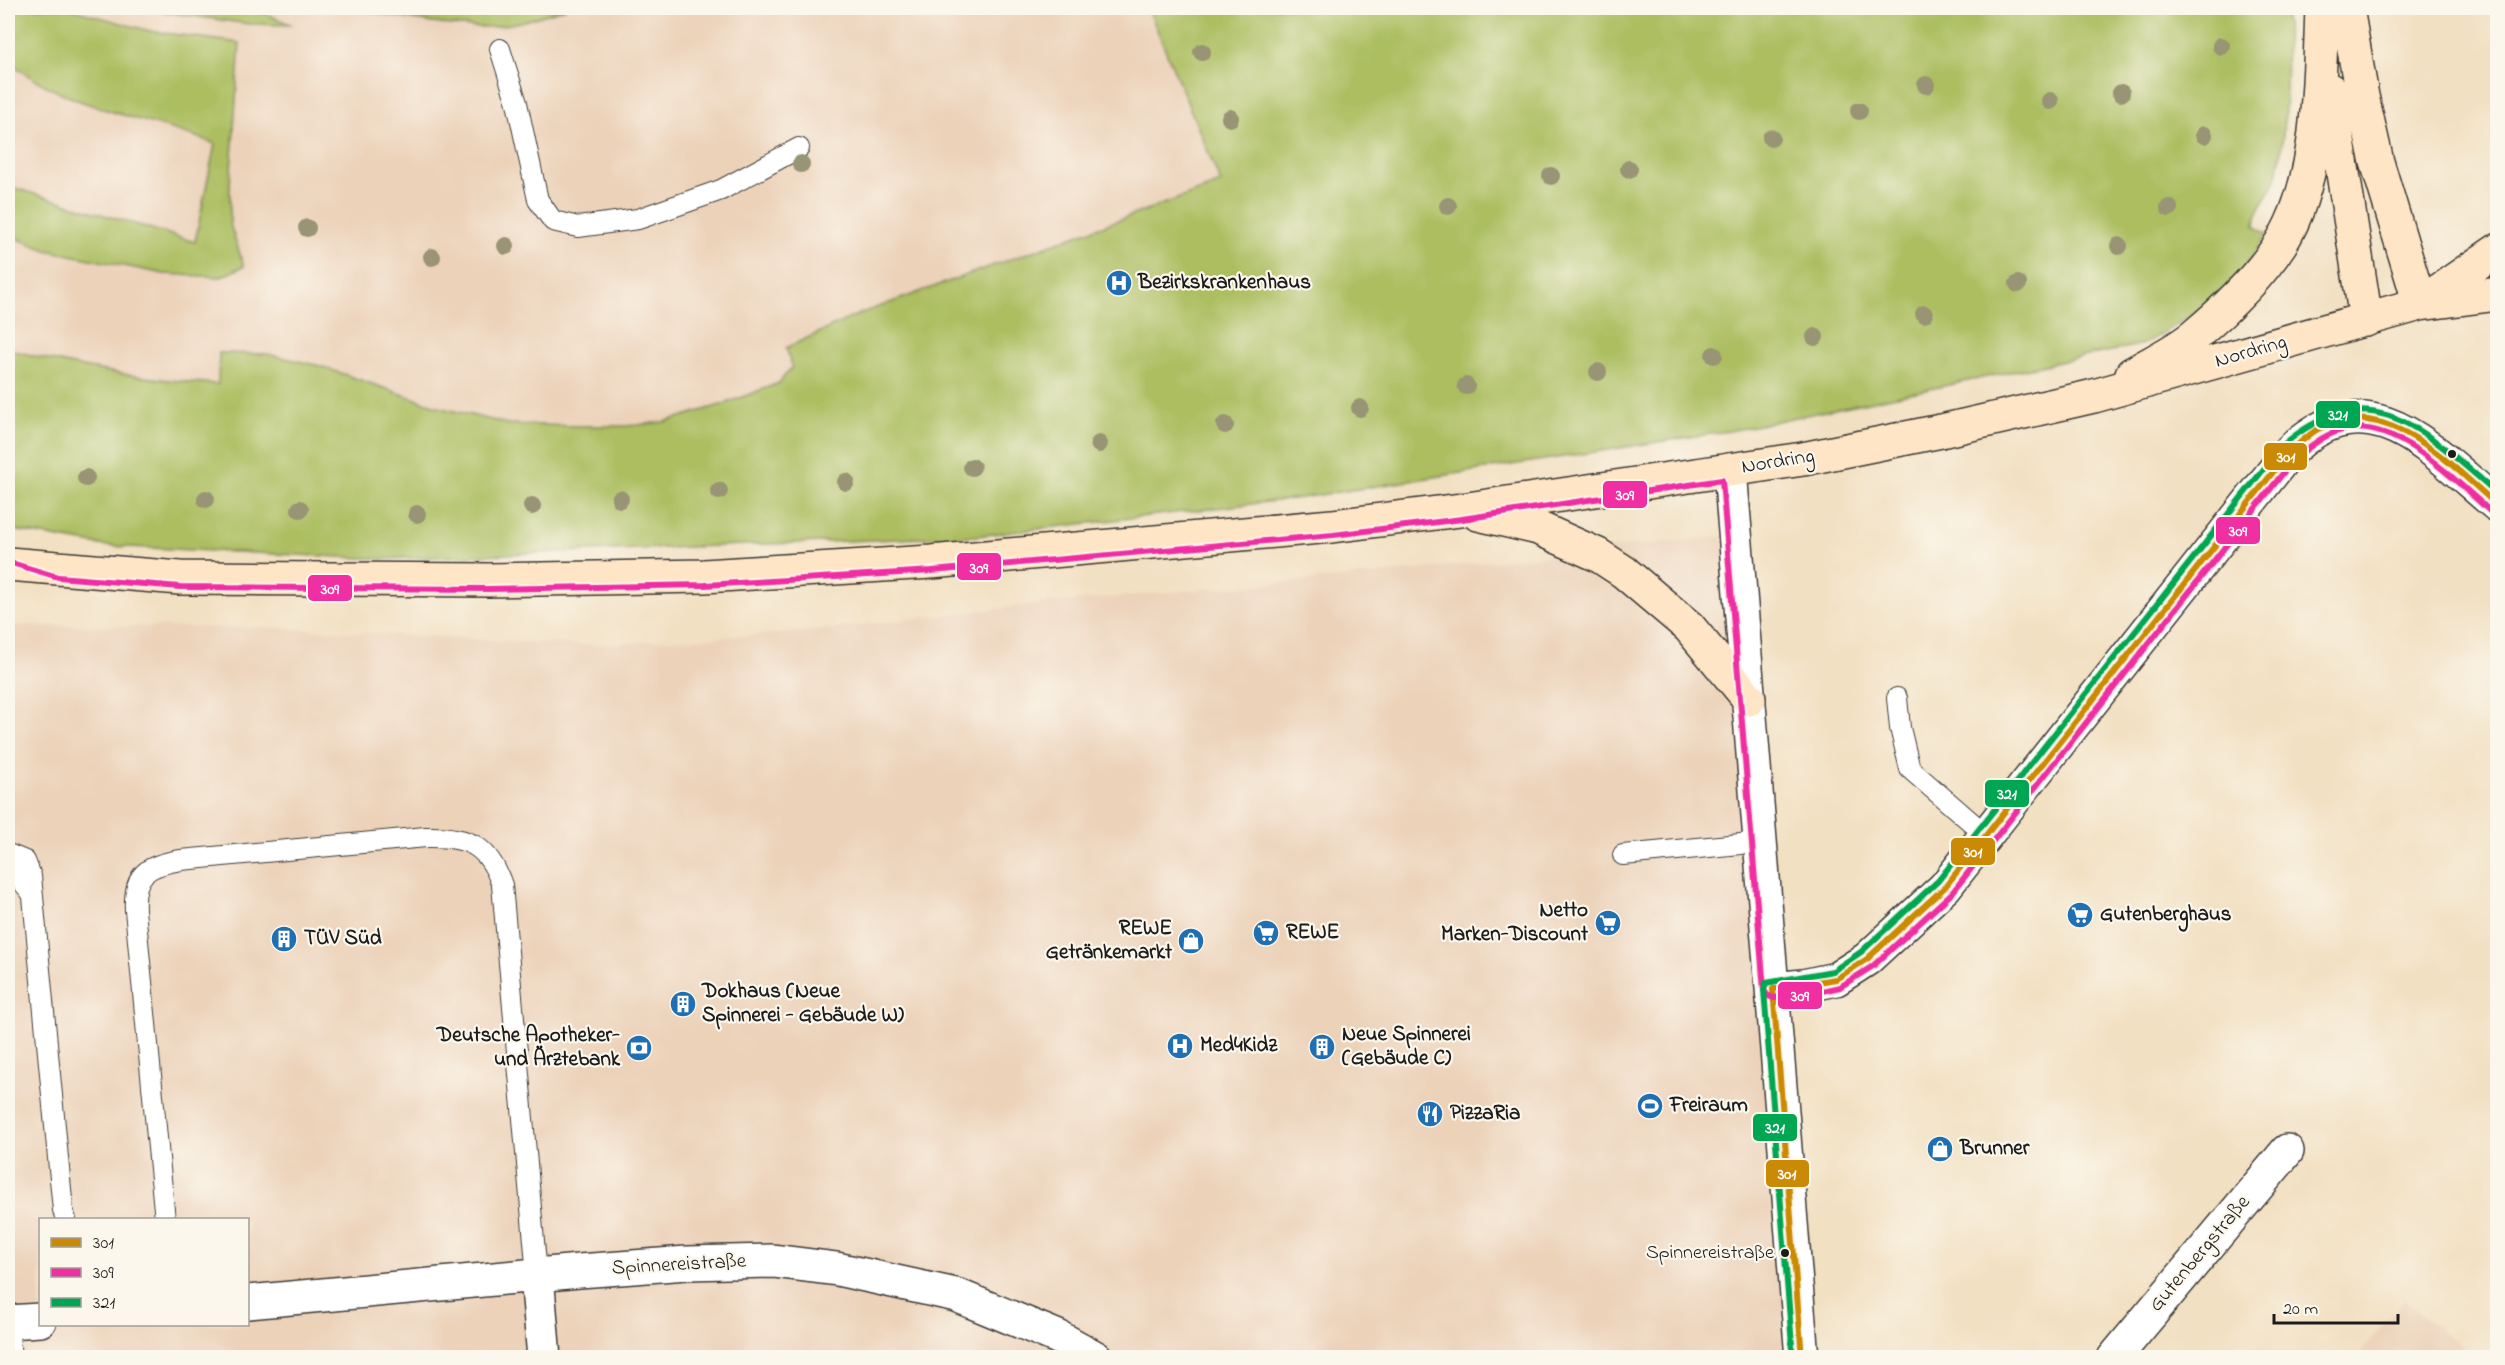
<svg xmlns="http://www.w3.org/2000/svg" width="2505" height="1365" font-family="'Indie Flower',sans-serif">
  <style>
    .built { fill: #ecd2b9; fill-rule: evenodd }
    .green { fill: #acbe61; stroke: #646d3e; stroke-width: 1.5 }
    .lines { fill: none; stroke-linecap: round; stroke-linejoin: round }
    .service-casing { stroke: #3c3935; stroke-width: 22 }
    .minor-casing { stroke: #3c3935; stroke-width: 36 }
    .tertiary-casing { stroke: #3c3935; stroke-width: 36 }
    .secondary-casing { stroke: #3c3935; stroke-width: 36 }
    .service { stroke: #fff; stroke-width: 20 }
    .minor { stroke: #fff; stroke-width: 33 }
    .tertiary { stroke: #fff; stroke-width: 33 }
    .secondary { stroke: #fde5c5; stroke-width: 33 }
    .bus-1-casing { stroke: #fbf7ec; stroke-width: 10 }
    .bus-2-casing { stroke: #fbf7ec; stroke-width: 10 }
    .bus-3-casing { stroke: #fbf7ec; stroke-width: 10 }
    .bus-1 { stroke: #cb8a06; stroke-width: 6 }
    .bus-2 { stroke: #ef2fa2; stroke-width: 6 }
    .bus-3 { stroke: #00a651; stroke-width: 6 }
    .tree { fill: #989474 }
    .bus-dot { fill: #1c1c1c; stroke: #fbf7ec; stroke-width: 2 }
    .labels { text-anchor: middle; dominant-baseline: central; stroke-width: 4.5; stroke-linejoin: round; paint-order: stroke }
    .bus-label { font-size: 20px; fill: #1c1c1c; stroke: #fbf7ec; text-anchor: end }
    .poi-label { font-size: 21px; font-weight: bold; fill: #1c1c1c; stroke: #fbf7ec; text-anchor: start }
    .street-label { font-size: 21px; fill: #1c1c1c; stroke: #fbf7ec }
    .line-badge { stroke: #fbf7ec; stroke-width: 2 }
    .badge-label { font-size: 16px; text-anchor: middle; font-weight: bold; fill: #fff }
  </style>
  <rect width="100%" height="100%" fill="#fbf7ec"/>
  <filter id="ink" filterUnits="userSpaceOnUse"><feTurbulence type="fractalNoise" baseFrequency=".0167" numOctaves="2"/><feDisplacementMap in="SourceGraphic" scale="12" xChannelSelector="R" yChannelSelector="G"/><feConvolveMatrix kernelMatrix="1 2 1 2 8 2 1 2 1" color-interpolation-filters="sRGB"/></filter>
  <filter id="wash" filterUnits="userSpaceOnUse"><feTurbulence type="fractalNoise" baseFrequency=".008" numOctaves="4" result="noise"/><feDisplacementMap in="SourceGraphic" scale="24" xChannelSelector="R" yChannelSelector="G"/><feGaussianBlur stdDeviation="1.35" result="paint"/><feColorMatrix in="noise" values="0 0 0 0 0 0 0 0 0 0 0 0 0 0 0 0 0 1.4 0 .05"/><feComposite in="paint" operator="in"/></filter>
  <g filter="url(#wash)">
    <rect width="100%" height="100%" fill="#f2e0c2"/>
    <path class="built" d="M8,8h2278l1,94 -11,78 -21,35v11l12,8 -81,87 -42,23 -409,86 -434,68 -324,38 -594,23 -277,-13 -98,-17z
      M1730,535l71,822 -1793,1v-733l270,3 306,17 208,-12 255,-30 323,-28zM40,1220h208v104h-208z
      M2404,1300l71,57h-118z"/>
    <path class="green" d="M8,8h59l83,23 90,12 -10,142v39l14,42 -23,11 -57,-3 -118,-24 -38,-15v-49l187,56 20,-98c-69,-28 -150,-34 -207,-84z
      M136,8h116l40,17 -43,-1z
      M350,8h216c-25,8 -53,18 -81,19 -43,0 -93,-11 -135,-19z
      M1148,8h1138c1,56 2,111 -9,167 -4,19 -22,31 -22,51l12,8c-29,51 -74,83 -123,110l-409,86 -434,68 -324,38 -594,23 -277,-13 -98,-17v-180c70,20 138,31 210,35l1,-31 48,1 53,12 122,42 66,16 67,2h52l37,-4 60,-18 55,-21 13,-16 -6,-19 73,-34 362,-131z"/>
  </g>
  <g filter="url(#ink)">
    <g class="lines">
      <defs>
        <path id="service" d="M500,49l17,54 21,97 15,21 25,6 60,-8 83,-29 78,-42
          M1897,698l3,30 10,41 76,66
          M8,854l17,7 6,15 32,334 3,10
          M1623,855l139,-13
          M8,871l8,3 15,18
          M165,1220l-30,-310c-2,-36 12,-45 46,-50l245,-23c41,-1 62,7 76,48l35,390
          M8,1322l3,36"/>
        <path id="minor" d="M1773,989l30,-3 33,-7 31,-20 78,-72 344,-435c80,-79 144,0 209,54
          M537,1275l7,83
          M248,1302l331,-31 108,-8 86,-2 64,8 119,26 102,42 38,21
          M8,1322l32,-2
          M2114,1358l173,-207"/>
        <path id="tertiary" d="M1730,470l72,888"/>
        <path id="secondary" d="M2347,8l15,88 15,66 43,142
          M2330,90l36,230
          M2424,301l74,-51
          M2132,374c20,-12 44,-23 62,-38 31,-26 65,-59 87,-93 40,-64 38,-162 41,-235
          M1478,514l60,14 60,27 26,17 65,55 60,72
          M8,564l172,14 309,2 215,-4 227,-14 401,-36 129,-16 342,-51 138,-28 153,-35 326,-92 78,-10"/>
      </defs>
      <use href="#service" class="service-casing"/>
      <use href="#minor" class="minor-casing"/>
      <use href="#tertiary" class="tertiary-casing"/>
      <use href="#secondary" class="secondary-casing"/>
      <use href="#service" class="service"/>
      <use href="#minor" class="minor"/>
      <use href="#tertiary" class="tertiary"/>
      <use href="#secondary" class="secondary"/>
      <defs>
        <path id="bus-1" d="M1773,989l63,-10 31,-20 78,-72 344,-435c9,-7 19,-17 29,-23 68,-36 133,36 180,77
          M1773,989l29,369"/>
        <path id="bus-2" d="M8,562l50,15 122,10 309,2 216,-4 227,-14 401,-36 129,-16 260,-39 42,510 3,5 6,3 31,-3 36,-8 33,-21 79,-73 343,-435c16,-12 32,-26 52,-29 52,-9 110,53 145,84"/>
        <path id="bus-3" d="M1793,1358l-29,-368 2,-7 67,-12 28,-19 77,-71 344,-435c88,-76 145,-13 216,48"/>
      </defs>
      <use href="#bus-1" class="bus-1-casing"/>
      <use href="#bus-2" class="bus-2-casing"/>
      <use href="#bus-3" class="bus-3-casing"/>
      <use href="#bus-1" class="bus-1"/>
      <use href="#bus-2" class="bus-2"/>
      <use href="#bus-3" class="bus-3"/>
    </g>
    <g class="tree">
      <circle cx="2221" cy="46" r="9"/>
      <circle cx="1202" cy="52" r="9"/>
      <circle cx="1926" cy="85" r="9"/>
      <circle cx="2121" cy="93" r="9"/>
      <circle cx="2050" cy="101" r="9"/>
      <circle cx="1859" cy="111" r="9"/>
      <circle cx="1230" cy="118" r="9"/>
      <circle cx="2204" cy="135" r="9"/>
      <circle cx="1771" cy="138" r="9"/>
      <circle cx="801" cy="164" r="9"/>
      <circle cx="1629" cy="169" r="9"/>
      <circle cx="1551" cy="176" r="9"/>
      <circle cx="1448" cy="206" r="9"/>
      <circle cx="2169" cy="208" r="9"/>
      <circle cx="307" cy="228" r="9"/>
      <circle cx="506" cy="246" r="9"/>
      <circle cx="2119" cy="246" r="9"/>
      <circle cx="432" cy="257" r="9"/>
      <circle cx="2018" cy="284" r="9"/>
      <circle cx="1924" cy="314" r="9"/>
      <circle cx="1815" cy="337" r="9"/>
      <circle cx="1714" cy="355" r="9"/>
      <circle cx="1598" cy="372" r="9"/>
      <circle cx="1466" cy="386" r="9"/>
      <circle cx="1360" cy="408" r="9"/>
      <circle cx="1225" cy="425" r="9"/>
      <circle cx="1099" cy="444" r="9"/>
      <circle cx="972" cy="467" r="9"/>
      <circle cx="86" cy="478" r="9"/>
      <circle cx="846" cy="482" r="9"/>
      <circle cx="719" cy="491" r="9"/>
      <circle cx="206" cy="499" r="9"/>
      <circle cx="620" cy="499" r="9"/>
      <circle cx="532" cy="506" r="9"/>
      <circle cx="300" cy="509" r="9"/>
      <circle cx="417" cy="514" r="9"/>
    </g>
  </g>
  <defs>
    <symbol id="hospital-disc" viewBox="-11 -11 22 22"><circle r="9.5" fill="#1f6fb2" stroke="#fbf7ec"/><path d="M-5-5h3v3.5h4V-5h3V5h-3V1.5h-4V5h-3Z" fill="#fff"/></symbol>
    <symbol id="supermarket-disc" viewBox="-11 -11 22 22"><circle r="9.5" fill="#1f6fb2" stroke="#fbf7ec"/><path d="M-6-5.5h2.5l.6 2H6L4.5 2H-2.5L-4.4-4H-6ZM-1.5 3.2a1.3 1.3 0 1 0 .1 0ZM3 3.2a1.3 1.3 0 1 0 .1 0Z" fill="#fff"/></symbol>
    <symbol id="building-disc" viewBox="-11 -11 22 22"><circle r="9.5" fill="#1f6fb2" stroke="#fbf7ec"/><path d="M-4-6H4V6H1V3H-1V6H-4ZM-2.5-4.3h1.7v1.8h-1.7ZM.8-4.3h1.7v1.8H.8ZM-2.5-1h1.7V.8h-1.7ZM.8-1h1.7V.8H.8Z" fill="#fff"/></symbol>
    <symbol id="shop-disc" viewBox="-11 -11 22 22"><circle r="9.5" fill="#1f6fb2" stroke="#fbf7ec"/><path d="M-5-2.5h2.3a2.7 3.5 0 0 1 5.4 0H5L5.5 6h-11ZM-1.5-2.5h3a1.5 2.3 0 0 0-3 0Z" fill="#fff"/></symbol>
    <symbol id="bank-disc" viewBox="-11 -11 22 22"><circle r="9.5" fill="#1f6fb2" stroke="#fbf7ec"/><path d="M-6-4H6V4H-6ZM0-2.3a2.3 2.3 0 1 0 0 4.6a2.3 2.3 0 1 0 0-4.6Z" fill="#fff"/></symbol>
    <symbol id="stadium-disc" viewBox="-11 -11 22 22"><circle r="9.5" fill="#1f6fb2" stroke="#fbf7ec"/><path d="M0-5a6.5 5 0 1 0 0 10a6.5 5 0 1 0 0-10ZM-3.5-1.8h7v3.6h-7Z" fill="#fff"/></symbol>
    <symbol id="restaurant-disc" viewBox="-11 -11 22 22"><circle r="9.5" fill="#1f6fb2" stroke="#fbf7ec"/><path d="M-5-6h1v4h1v-4h1v4h1v-4h1v5L-1.5 .5V6h-2V.5L-5-1ZM5-6V6H3V1.5H1.5Q1.5-4 5-6Z" fill="#fff"/></symbol>
  </defs>
  <g fill-rule="evenodd">
    <use href="#hospital-disc" x="1104" y="268" width="30" height="30"/>
    <use href="#supermarket-disc" x="2065" y="900" width="30" height="30"/>
    <use href="#supermarket-disc" x="1593" y="908" width="30" height="30"/>
    <use href="#supermarket-disc" x="1251" y="918" width="30" height="30"/>
    <use href="#building-disc" x="269" y="924" width="30" height="30"/>
    <use href="#shop-disc" x="1176" y="926" width="30" height="30"/>
    <use href="#building-disc" x="668" y="989" width="30" height="30"/>
    <use href="#hospital-disc" x="1165" y="1031" width="30" height="30"/>
    <use href="#building-disc" x="1307" y="1032" width="30" height="30"/>
    <use href="#bank-disc" x="624" y="1033" width="30" height="30"/>
    <use href="#stadium-disc" x="1635" y="1091" width="30" height="30"/>
    <use href="#restaurant-disc" x="1415" y="1099" width="30" height="30"/>
    <use href="#shop-disc" x="1925" y="1134" width="30" height="30"/>
  </g>
  <g class="bus-dot">
    <circle cx="2452" cy="454" r="5"/>
    <circle cx="1785" cy="1253" r="5"/>
  </g>
  <g class="labels">
    <g class="bus-label">
      <text x="1774" y="1253">Spinnereistraße</text>
    </g>
    <g class="poi-label">
      <text x="1138" y="283">Bezirkskrankenhaus</text>
      <text x="1588" y="911" text-anchor="end">Netto<tspan x="1588" dy="24">Marken-Discount</tspan></text>
      <text x="2100" y="915">Gutenberghaus</text>
      <text x="1172" y="929" text-anchor="end">REWE<tspan x="1172" dy="24">Getränkemarkt</tspan></text>
      <text x="1286" y="933">REWE</text>
      <text x="304" y="939">TÜV Süd</text>
      <text x="702" y="992">Dokhaus (Neue<tspan x="702" dy="24">Spinnerei - Gebäude W)</tspan></text>
      <text x="1342" y="1035">Neue Spinnerei<tspan x="1342" dy="24">(Gebäude C)</tspan></text>
      <text x="620" y="1036" text-anchor="end">Deutsche Apotheker-<tspan x="620" dy="24">und Ärztebank</tspan></text>
      <text x="1200" y="1046">Med4Kidz</text>
      <text x="1670" y="1106">Freiraum</text>
      <text x="1450" y="1114">PizzaRia</text>
      <text x="1960" y="1149">Brunner</text>
    </g>
    <g class="street-label">
      <text transform="translate(2251 352) rotate(-16)">Nordring</text>
      <text transform="translate(1778 462) rotate(-9)">Nordring</text>
      <text transform="translate(2200 1254) rotate(-50)">Gutenbergstraße</text>
      <text transform="translate(679 1265) rotate(-3)">Spinnereistraße</text>
    </g>
  </g>
  <g class="line-badge">
    <rect x="2315" y="400" width="46" height="29" rx="6" fill="#00a651"/>
    <rect x="2263" y="442" width="45" height="29" rx="6" fill="#cb8a06"/>
    <rect x="1602" y="480" width="46" height="29" rx="6" fill="#ef2fa2"/>
    <rect x="2215" y="516" width="46" height="29" rx="6" fill="#ef2fa2"/>
    <rect x="956" y="552" width="46" height="29" rx="6" fill="#ef2fa2"/>
    <rect x="307" y="574" width="46" height="28" rx="6" fill="#ef2fa2"/>
    <rect x="1984" y="779" width="46" height="29" rx="6" fill="#00a651"/>
    <rect x="1950" y="837" width="46" height="29" rx="6" fill="#cb8a06"/>
    <rect x="1777" y="981" width="46" height="29" rx="6" fill="#ef2fa2"/>
    <rect x="1752" y="1113" width="46" height="29" rx="6" fill="#00a651"/>
    <rect x="1765" y="1159" width="45" height="29" rx="6" fill="#cb8a06"/>
  </g>
  <g class="badge-label">
    <text x="2338" y="420">321</text>
    <text x="2286" y="462">301</text>
    <text x="1625" y="500">309</text>
    <text x="2238" y="536">309</text>
    <text x="979" y="573">309</text>
    <text x="330" y="594">309</text>
    <text x="2007" y="799">321</text>
    <text x="1973" y="857">301</text>
    <text x="1800" y="1001">309</text>
    <text x="1775" y="1133">321</text>
    <text x="1787" y="1179">301</text>
  </g>
  <rect width="2505" height="1365" fill="none" stroke="#fbf7ec" stroke-width="30"/>
  <rect x="39" y="1218" width="210" height="108" fill="#fbf7ec" stroke="#a29f99" stroke-width="1.5"/>
  <rect x="51" y="1238" width="30" height="9" fill="#cb8a06" stroke="#a29f99" stroke-width="1.5"/>
  <text x="93" y="1248" font-size="18" fill="#1c1c1c">301</text>
  <rect x="51" y="1268" width="30" height="9" fill="#ef2fa2" stroke="#a29f99" stroke-width="1.5"/>
  <text x="93" y="1278" font-size="18" fill="#1c1c1c">309</text>
  <rect x="51" y="1298" width="30" height="9" fill="#00a651" stroke="#a29f99" stroke-width="1.5"/>
  <text x="93" y="1308" font-size="18" fill="#1c1c1c">321</text>
  <path d="M2274 1314v9h124v-9" fill="none" stroke="#1c1c1c" stroke-width="3"/>
  <text x="2283" y="1314" font-size="18" fill="#1c1c1c" stroke="#fbf7ec" stroke-width="4.5" paint-order="stroke">20 m</text>
</svg>
